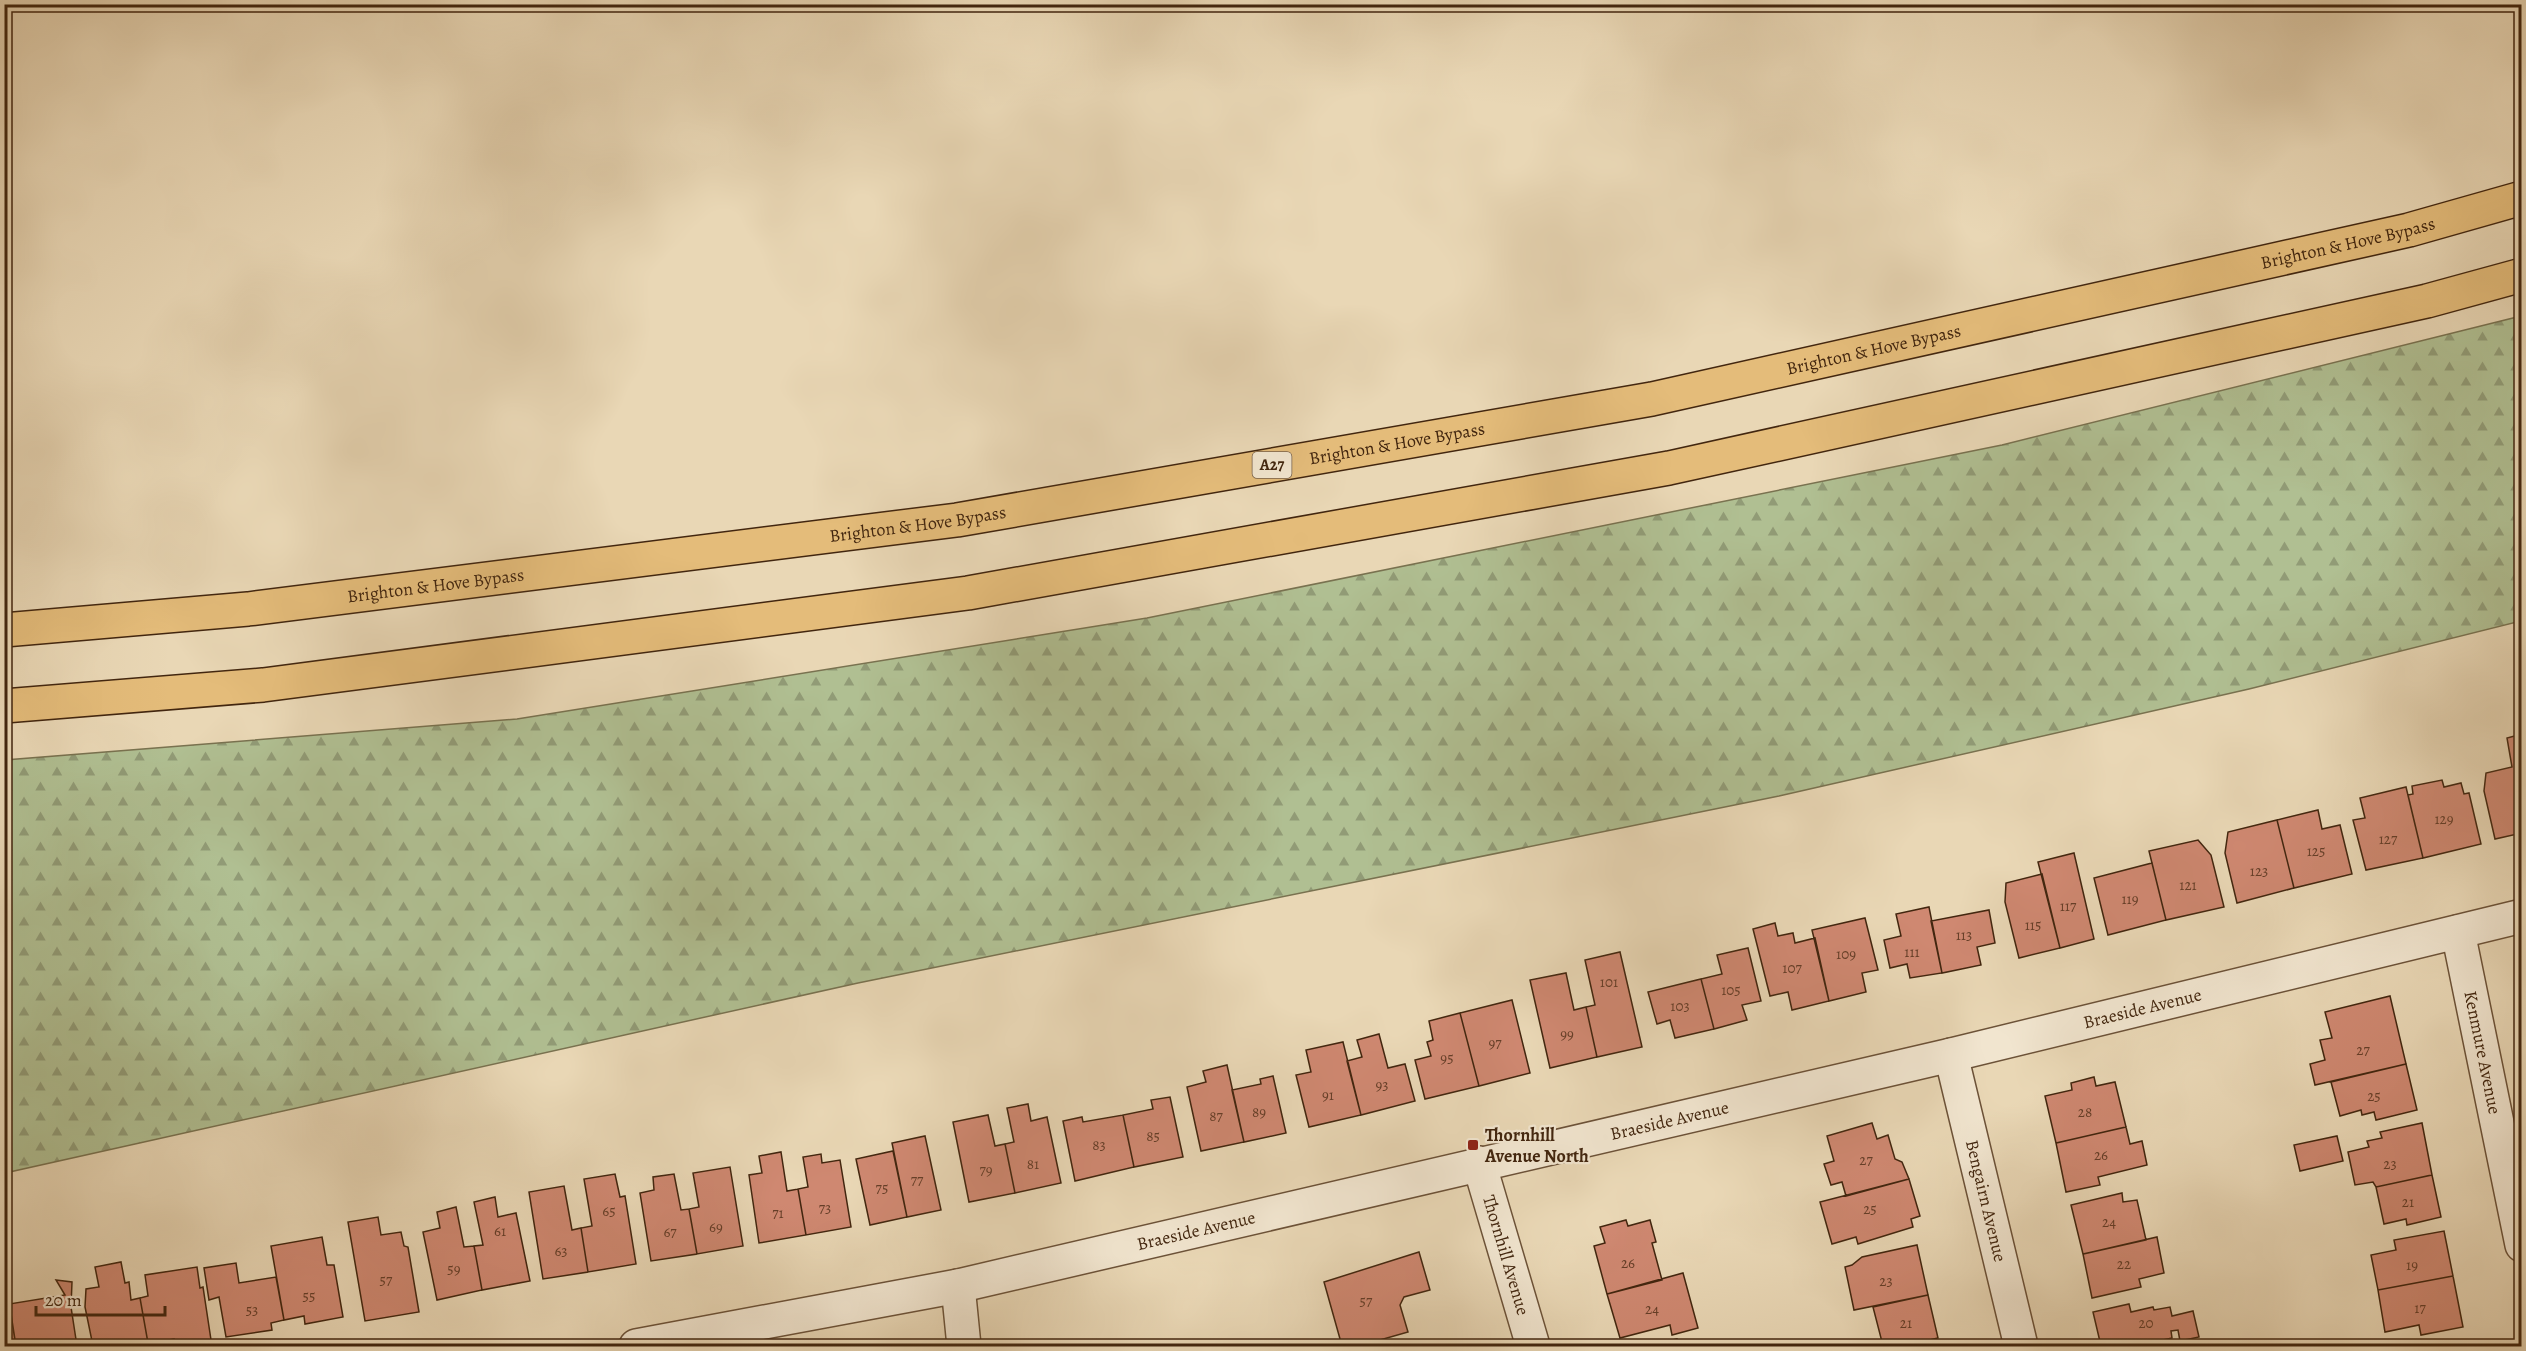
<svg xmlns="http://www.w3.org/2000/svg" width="2526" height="1351" font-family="Alegreya,serif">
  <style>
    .forest { fill: url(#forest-firs); stroke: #797250; stroke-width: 1.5 }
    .building { fill: #cf8871; stroke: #42260f; stroke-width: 1.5 }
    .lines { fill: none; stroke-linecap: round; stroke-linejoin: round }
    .minor-casing { stroke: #6c5238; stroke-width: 36 }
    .trunk-casing { stroke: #42260f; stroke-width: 36 }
    .minor { stroke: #f1e5cf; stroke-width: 33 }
    .trunk { stroke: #e4bc7a; stroke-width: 33 }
    .poi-dot { fill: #8f2418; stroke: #f1e5cf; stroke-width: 2 }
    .labels { text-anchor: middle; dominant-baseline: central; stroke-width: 4.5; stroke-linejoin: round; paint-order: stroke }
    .number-label { font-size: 15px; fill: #653e28 }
    .shield { fill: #f1e5cf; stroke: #765f49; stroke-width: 1.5 }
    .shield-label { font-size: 16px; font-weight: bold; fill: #42260f }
    .street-label { font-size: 18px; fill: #42260f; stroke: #f1e5cf }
    .poi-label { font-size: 18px; font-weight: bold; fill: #42260f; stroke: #f1e5cf; text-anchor: start }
  </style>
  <defs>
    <pattern id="forest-firs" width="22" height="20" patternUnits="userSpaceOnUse" patternTransform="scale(1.5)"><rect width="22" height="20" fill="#b0bf92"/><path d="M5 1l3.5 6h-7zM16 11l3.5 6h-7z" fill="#919b76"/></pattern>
  </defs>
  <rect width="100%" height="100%" fill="#e9d7b5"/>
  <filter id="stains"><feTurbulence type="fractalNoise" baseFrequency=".00333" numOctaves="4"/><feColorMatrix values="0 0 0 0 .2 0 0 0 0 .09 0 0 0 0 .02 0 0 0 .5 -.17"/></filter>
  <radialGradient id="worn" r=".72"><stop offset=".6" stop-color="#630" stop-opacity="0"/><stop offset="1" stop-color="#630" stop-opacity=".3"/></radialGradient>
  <path class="forest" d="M2521,316v305l-272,68 -470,107 -921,187 -853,190v-413l512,-41 630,-101 855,-173z"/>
  <path class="building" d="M2522,734v99l-27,6 -11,-48 2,-18 26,-6 -5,-29z
    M2442,780l2,7 17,-4 3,11 5,-1 12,51 -58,14 -15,-63 5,-1 -1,-8z
    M2406,787l17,71 -57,12 -13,-50 12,-2 -5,-20z
    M2318,810l4,19 18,-4 12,49 -58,14 -17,-68z
    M2277,820l17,68 -57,15 -12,-50 3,-21z
    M2198,840l13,15 13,52 -58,13 -17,-69z
    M2074,853l20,86 -34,9 -22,-86z
    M2152,863l14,57 -58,15 -14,-57z
    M2042,874l18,74 -41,10 -14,-56 1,-19z
    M1929,907l13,66 -32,5 -3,-14 -17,4 -6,-28 17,-4 -5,-22z
    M1989,910l6,33 -18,4 4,18 -39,8 -11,-52z
    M1865,918l13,52 -16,3 4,19 -37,9 -17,-71z
    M1775,923l3,13 15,-3 2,10 20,-5 14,63 -37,9 -4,-18 -18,4 -17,-67z
    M1748,948l13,53 -19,4 5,15 -33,9 -13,-50 21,-5 -5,-19z
    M1620,952l22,95 -45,10 -11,-50 9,-2 -10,-45z
    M1566,973l8,37 12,-3 11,50 -47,11 -20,-88z
    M1701,979l13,50 -39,9 -5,-18 -13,4 -9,-32z
    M2390,996l16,68 -91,21 -5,-21 15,-4 -5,-20 12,-2 -7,-26z
    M1512,1000l18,73 -51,13 -19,-73z
    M1460,1013l19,73 -54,13 -10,-39 16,-4 -4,-14 6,-2 -4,-19z
    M1379,1034l9,34 17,-4 10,37 -54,14 -14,-54 15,-4 -5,-17z
    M1343,1042l18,73 -52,12 -13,-52 15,-3 -5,-22z
    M2406,1064l11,46 -41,10 -2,-8 -12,3 -1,-5 -21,6 -9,-34z
    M1227,1065l17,77 -43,9 -14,-64 19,-5 -3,-11z
    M1273,1076l13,57 -42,9 -12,-52 29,-6 -1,-5z
    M2094,1077l2,9 19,-4 11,45 -70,16 -11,-47 27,-6 -1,-7z
    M1170,1097l13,60 -49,10 -11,-52 30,-6 -2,-9z
    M1028,1104l3,17 16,-4 14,66 -46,10 -10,-49 9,-2 -7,-34z
    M988,1115l7,31 10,-2 10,49 -46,9 -16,-80z
    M1123,1115l11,52 -59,14 -12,-60 19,-4 1,5z
    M1872,1123l5,16 11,-4 7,24 7,3 7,17 -63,17 -4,-14 -11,3 -7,-21 10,-3 -7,-25z
    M2422,1123l10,52 -56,12 -3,-5 -18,3 -7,-33 21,-5 -2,-6 15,-3 -2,-6z
    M2126,1127l4,17 12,-3 5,24 -49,12 2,8 -34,7 -10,-49z
    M925,1136l16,74 -34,7 -15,-74z
    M2337,1136l6,25 -43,10 -6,-26z
    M893,1151l14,66 -37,8 -14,-66z
    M781,1152l6,39 11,-2 8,46 -47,8 -10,-68 13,-2 -3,-17z
    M821,1154l1,9 18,-3 11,67 -45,8 -8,-46 10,-2 -5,-30z
    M730,1167l13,79 -46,8 -8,-45 10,-2 -6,-34z
    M615,1174l5,23 5,-1 11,68 -48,8 -7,-44 11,-2 -8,-47z
    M674,1174l7,36 8,-1 8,45 -46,7 -11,-68 14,-3 -1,-13z
    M2432,1175l9,42 -34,8 -1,-6 -22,5 -8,-37z
    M1909,1179l11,37 -9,3 2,8 -55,17 -2,-7 -24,7 -12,-42z
    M564,1186l8,44 9,-2 7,44 -45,7 -14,-87z
    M2122,1193l1,9 14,-2 9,40 -63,14 -12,-49z
    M495,1197l3,20 18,-4 14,68 -48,9 -8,-44 9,-1 -9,-43z
    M456,1207l8,40 10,-1 8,44 -45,10 -14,-68 17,-4 -3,-16z
    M378,1217l3,18 20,-3 3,14 4,1 11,65 -54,9 -17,-99z
    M1626,1220l2,6 22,-6 6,22 -4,1 10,37 -55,14 -13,-48 11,-3 -5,-16z
    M2444,1231l9,45 -75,14 -7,-35 25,-5 -2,-10z
    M322,1237l5,28h7l9,52 -38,7 -1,-8 -20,4 -13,-74z
    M2157,1237l7,36 -25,6 2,8 -49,11 -9,-44z
    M1917,1245l11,50 -74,15 -9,-43 7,-2 10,-8z
    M1419,1252l11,38 -26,7 -4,8 8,27 -49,14h-17l-18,-64z
    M121,1262l4,21 4,-1 2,18 9,-2 8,45 -16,3h-39l-8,-39 1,-18 13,-2 -4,-20z
    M236,1263l3,20 37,-6 8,43 -13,3 1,7 -46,7 -7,-40 -10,3 -5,-32z
    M197,1267l3,21 3,-1 8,53 -36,6 -1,-7 -26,4 -8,-45 8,-2 -3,-21z
    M1683,1273l15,55 -26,7 -2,-10 -50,13 -13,-44z
    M2453,1276l10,51 -42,8 -2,-10 -34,7 -7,-42z
    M56,1280l16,2 -1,25 6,39h-61l-7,-42 56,-9z
    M1928,1295l10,43 -34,8h-7l-2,-6 -13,2 -9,-35z
    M2129,1304l2,8 22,-5 1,3 16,-3 2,9 21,-5 6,26 -19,4 -2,-11 -7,1 1,7 -14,3 1,5h-58l-8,-34z
    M11,1314l5,32h-12v-31z
    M1677,1339l2,7h-34z
    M1097,1340l1,6h-53z
    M2465,1340l2,6h-37z"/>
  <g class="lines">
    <defs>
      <g id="minor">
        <path id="s1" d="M2458,932l64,313"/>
        <path id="s2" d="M1951,1055l70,291"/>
        <path id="s3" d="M1479,1163l54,183"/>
        <path d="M958,1286l6,60"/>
        <path id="s4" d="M636,1346l322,-60 993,-231 571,-139"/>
      </g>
      <g id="trunk">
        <path id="s5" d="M4,630l244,-21 709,-89 695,-121 757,-169 113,-32"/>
        <path d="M4,706l259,-21 705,-92 701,-125 758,-167 95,-26"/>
      </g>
    </defs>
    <use href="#minor" class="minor-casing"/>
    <use href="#trunk" class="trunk-casing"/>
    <use href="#minor" class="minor"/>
    <use href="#trunk" class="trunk"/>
  </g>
  <rect class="poi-dot" x="1467" y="1139" width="12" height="12" rx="3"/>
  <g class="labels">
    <g class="number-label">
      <text x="2444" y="819">129</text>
      <text x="2388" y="839">127</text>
      <text x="2316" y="851">125</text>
      <text x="2259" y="871">123</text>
      <text x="2188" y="885">121</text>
      <text x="2130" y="899">119</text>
      <text x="2068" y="906">117</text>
      <text x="2033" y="925">115</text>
      <text x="1964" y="935">113</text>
      <text x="1912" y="952">111</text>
      <text x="1846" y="954">109</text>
      <text x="1792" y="968">107</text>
      <text x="1609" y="982">101</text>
      <text x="1731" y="990">105</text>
      <text x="1680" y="1006">103</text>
      <text x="1567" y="1034">99</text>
      <text x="1495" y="1043">97</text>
      <text x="2363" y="1050">27</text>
      <text x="1447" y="1058">95</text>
      <text x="1382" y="1085">93</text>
      <text x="1328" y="1095">91</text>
      <text x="2374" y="1096">25</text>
      <text x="1259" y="1112">89</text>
      <text x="2085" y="1112">28</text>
      <text x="1216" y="1116">87</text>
      <text x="1153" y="1136">85</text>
      <text x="1099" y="1145">83</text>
      <text x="2101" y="1155">26</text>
      <text x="1866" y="1160">27</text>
      <text x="1033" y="1164">81</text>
      <text x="2390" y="1164">23</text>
      <text x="986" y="1170">79</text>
      <text x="917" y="1180">77</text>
      <text x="882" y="1188">75</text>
      <text x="2408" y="1202">21</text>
      <text x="825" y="1208">73</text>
      <text x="1870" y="1209">25</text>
      <text x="609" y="1211">65</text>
      <text x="778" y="1213">71</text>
      <text x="2109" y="1222">24</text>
      <text x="716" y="1227">69</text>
      <text x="500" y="1231">61</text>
      <text x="670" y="1232">67</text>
      <text x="561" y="1251">63</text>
      <text x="1628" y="1263">26</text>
      <text x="2124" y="1264">22</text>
      <text x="2412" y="1265">19</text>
      <text x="454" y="1269">59</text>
      <text x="386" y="1280">57</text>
      <text x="1886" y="1281">23</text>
      <text x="309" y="1296">55</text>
      <text x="1366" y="1301">57</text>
      <text x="2420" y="1308">17</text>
      <text x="1652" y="1309">24</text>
      <text x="252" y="1310">53</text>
      <text x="1906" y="1323">21</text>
      <text x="2146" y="1323">20</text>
    </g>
    <rect class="shield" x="1252.5" y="452" width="39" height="26" rx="4.5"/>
    <g class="shield-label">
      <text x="1272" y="465">A27</text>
    </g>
    <g class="street-label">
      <text stroke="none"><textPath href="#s5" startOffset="2378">Brighton &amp; Hove Bypass</textPath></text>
      <text stroke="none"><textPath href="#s5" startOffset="1892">Brighton &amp; Hove Bypass</textPath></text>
      <text stroke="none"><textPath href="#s5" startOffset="1406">Brighton &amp; Hove Bypass</textPath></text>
      <text stroke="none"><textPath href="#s5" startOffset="920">Brighton &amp; Hove Bypass</textPath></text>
      <text stroke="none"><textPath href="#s5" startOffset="434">Brighton &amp; Hove Bypass</textPath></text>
      <text stroke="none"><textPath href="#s4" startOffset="1544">Braeside Avenue</textPath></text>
      <text stroke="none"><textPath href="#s1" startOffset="123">Kenmure Avenue</textPath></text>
      <text stroke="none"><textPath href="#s4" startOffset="1058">Braeside Avenue</textPath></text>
      <text stroke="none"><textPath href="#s2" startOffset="150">Bengairn Avenue</textPath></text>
      <text stroke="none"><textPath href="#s4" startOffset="572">Braeside Avenue</textPath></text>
      <text stroke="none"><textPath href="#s3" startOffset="96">Thornhill Avenue</textPath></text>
    </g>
    <g class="poi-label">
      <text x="1485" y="1135">Thornhill<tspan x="1485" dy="21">Avenue North</tspan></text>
    </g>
  </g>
  <rect width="2526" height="1351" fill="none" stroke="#e9d7b5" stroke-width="24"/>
  <rect x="6" y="6" width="2514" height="1339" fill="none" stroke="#42260f" stroke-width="3"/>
  <rect x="12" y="12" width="2502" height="1327" fill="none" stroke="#42260f" stroke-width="1.5"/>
  <path d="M36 1306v9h129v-9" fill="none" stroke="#42260f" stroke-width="3"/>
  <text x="45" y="1306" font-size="18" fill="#42260f" stroke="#f1e5cf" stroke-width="4.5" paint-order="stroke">20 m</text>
  <rect width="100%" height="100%" filter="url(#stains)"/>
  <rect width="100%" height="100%" fill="url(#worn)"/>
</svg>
